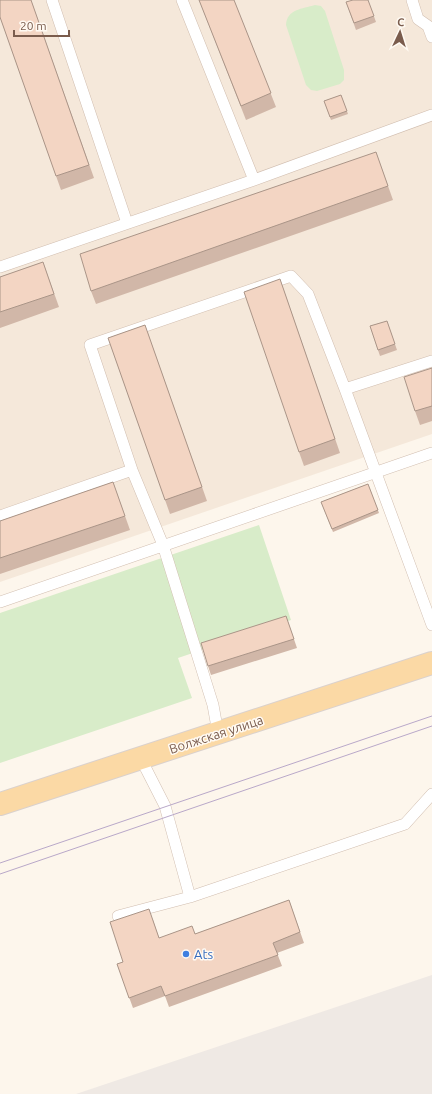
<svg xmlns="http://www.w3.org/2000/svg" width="432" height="1094" font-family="Ubuntu,sans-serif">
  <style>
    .residential { fill: #f5e8da }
    .industrial { fill: #efe9e4 }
    .green { fill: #d8ecc9 }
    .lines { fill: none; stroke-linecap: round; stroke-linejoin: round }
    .lane-casing { stroke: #d1beb0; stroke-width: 12 }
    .primary-casing { stroke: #dad1cd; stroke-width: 24 }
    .lane { stroke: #fff; stroke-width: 11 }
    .primary { stroke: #fbd9a5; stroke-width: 22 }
    .tram { stroke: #b9a8c9; stroke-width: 1 }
    .wall { fill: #d1b7a8 }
    .building { fill: #f3d5c3; stroke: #aa9588 }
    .shop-dot { fill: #3f7fe0; stroke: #fffaf3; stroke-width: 1.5 }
    .labels { text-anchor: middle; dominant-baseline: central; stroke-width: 3; stroke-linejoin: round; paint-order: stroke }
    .street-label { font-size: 13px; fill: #7a5c4d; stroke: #fffaf3 }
    .shop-label { font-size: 13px; fill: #366cbe; stroke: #fffaf3; text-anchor: start }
  </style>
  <rect width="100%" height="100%" fill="#fdf6ec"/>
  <path class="residential" d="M0,0h432v434l-432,148z"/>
  <path class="industrial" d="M432,975v119h-356z"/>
  <path class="green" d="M315,5l6,1 4,5 19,59v10l-4,4 -23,7 -6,-1 -5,-5 -20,-60c1,-16 16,-16 29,-20z
    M259,525l32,95 -113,38 14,40 -192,65v-150z"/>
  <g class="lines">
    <defs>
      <path id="lane" d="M52,0l75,223
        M182,0l72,180
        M412,0l6,19 10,7 4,11
        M0,267l254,-87 178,-65
        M345,389l87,-28
        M0,516l132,-46
        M0,602l432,-149
        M218,733l-5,-28 -50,-160 -31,-75 -42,-125 201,-69 17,18 37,95 87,236
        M141,759l24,47 25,91
        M118,916l72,-19 215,-73 27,-30"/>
      <path id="primary" d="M0,804l432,-141"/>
    </defs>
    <use href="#lane" class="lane-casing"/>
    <use href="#primary" class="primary-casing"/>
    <use href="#lane" class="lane"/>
    <use href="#primary" class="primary"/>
    <path class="tram" d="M0,863l432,-147
      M0,874l432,-148"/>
  </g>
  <path class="wall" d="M31,0l63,178 -33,12 -61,-173z
    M199,0h35l42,107 -30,13z
    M368,0l8,22 -20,8 -10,-28z
    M341,95l7,19 -17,6 -7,-19z
    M376,152l17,48 -297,104 -5,-13z
    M43,262l16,45 -59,21v-51z
    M280,279l60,174 -36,13 -5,-14z
    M387,321l10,29 -17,6 -10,-30z
    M145,325l62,176 -37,13 -62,-176z
    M432,368v53l-12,4 -5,-14z
    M113,482l17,48 -130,44v-53z
    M368,484l11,29 -46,19 -12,-30z
    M286,616l11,32 -86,27 -3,-9z
    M289,900l15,43 -27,10 5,13 -113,41 -4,-11 -32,12 -16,-44 6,-2 30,-42 6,18 36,-4z"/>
  <path class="building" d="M0,0h31l58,165 -33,11 -56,-159z
    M199,0h35l37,93 -30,13z
    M353,0h15l6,16 -20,7 -8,-21z
    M341,95l6,16 -17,6 -6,-16z
    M376,152l12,34 -297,105 -11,-37z
    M43,262l11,32 -54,18v-35z
    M280,279l55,160 -36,13 -55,-160z
    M387,321l8,23 -17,6 -8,-24z
    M145,325l57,162 -37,13 -57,-162z
    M432,368v38l-17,5 -11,-34z
    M113,482l12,34 -125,42v-37z
    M368,484l10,26 -46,19 -11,-27z
    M286,616l8,23 -86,27 -7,-23z
    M289,900l11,32 -27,11 5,12 -113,41 -4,-10 -32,12 -12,-34 6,-2 -13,-40 39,-13 10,29 33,-12 3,8z"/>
  <circle class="shop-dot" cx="186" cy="954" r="4"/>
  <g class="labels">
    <g class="street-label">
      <text transform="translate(216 734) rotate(-18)">Волжская улица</text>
    </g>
    <g class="shop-label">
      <text x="194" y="954">Ats</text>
    </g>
  </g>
  <g transform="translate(400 32) rotate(4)" stroke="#fffaf3" stroke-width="3" paint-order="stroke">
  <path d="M0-3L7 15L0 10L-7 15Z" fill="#7a5c4d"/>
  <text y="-6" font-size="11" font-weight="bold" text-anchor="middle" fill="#7a5c4d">С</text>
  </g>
  <path d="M14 30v6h55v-6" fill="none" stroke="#7a5c4d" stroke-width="2"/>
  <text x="20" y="30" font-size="12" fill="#7a5c4d" stroke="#fffaf3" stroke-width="3" paint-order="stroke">20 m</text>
</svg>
